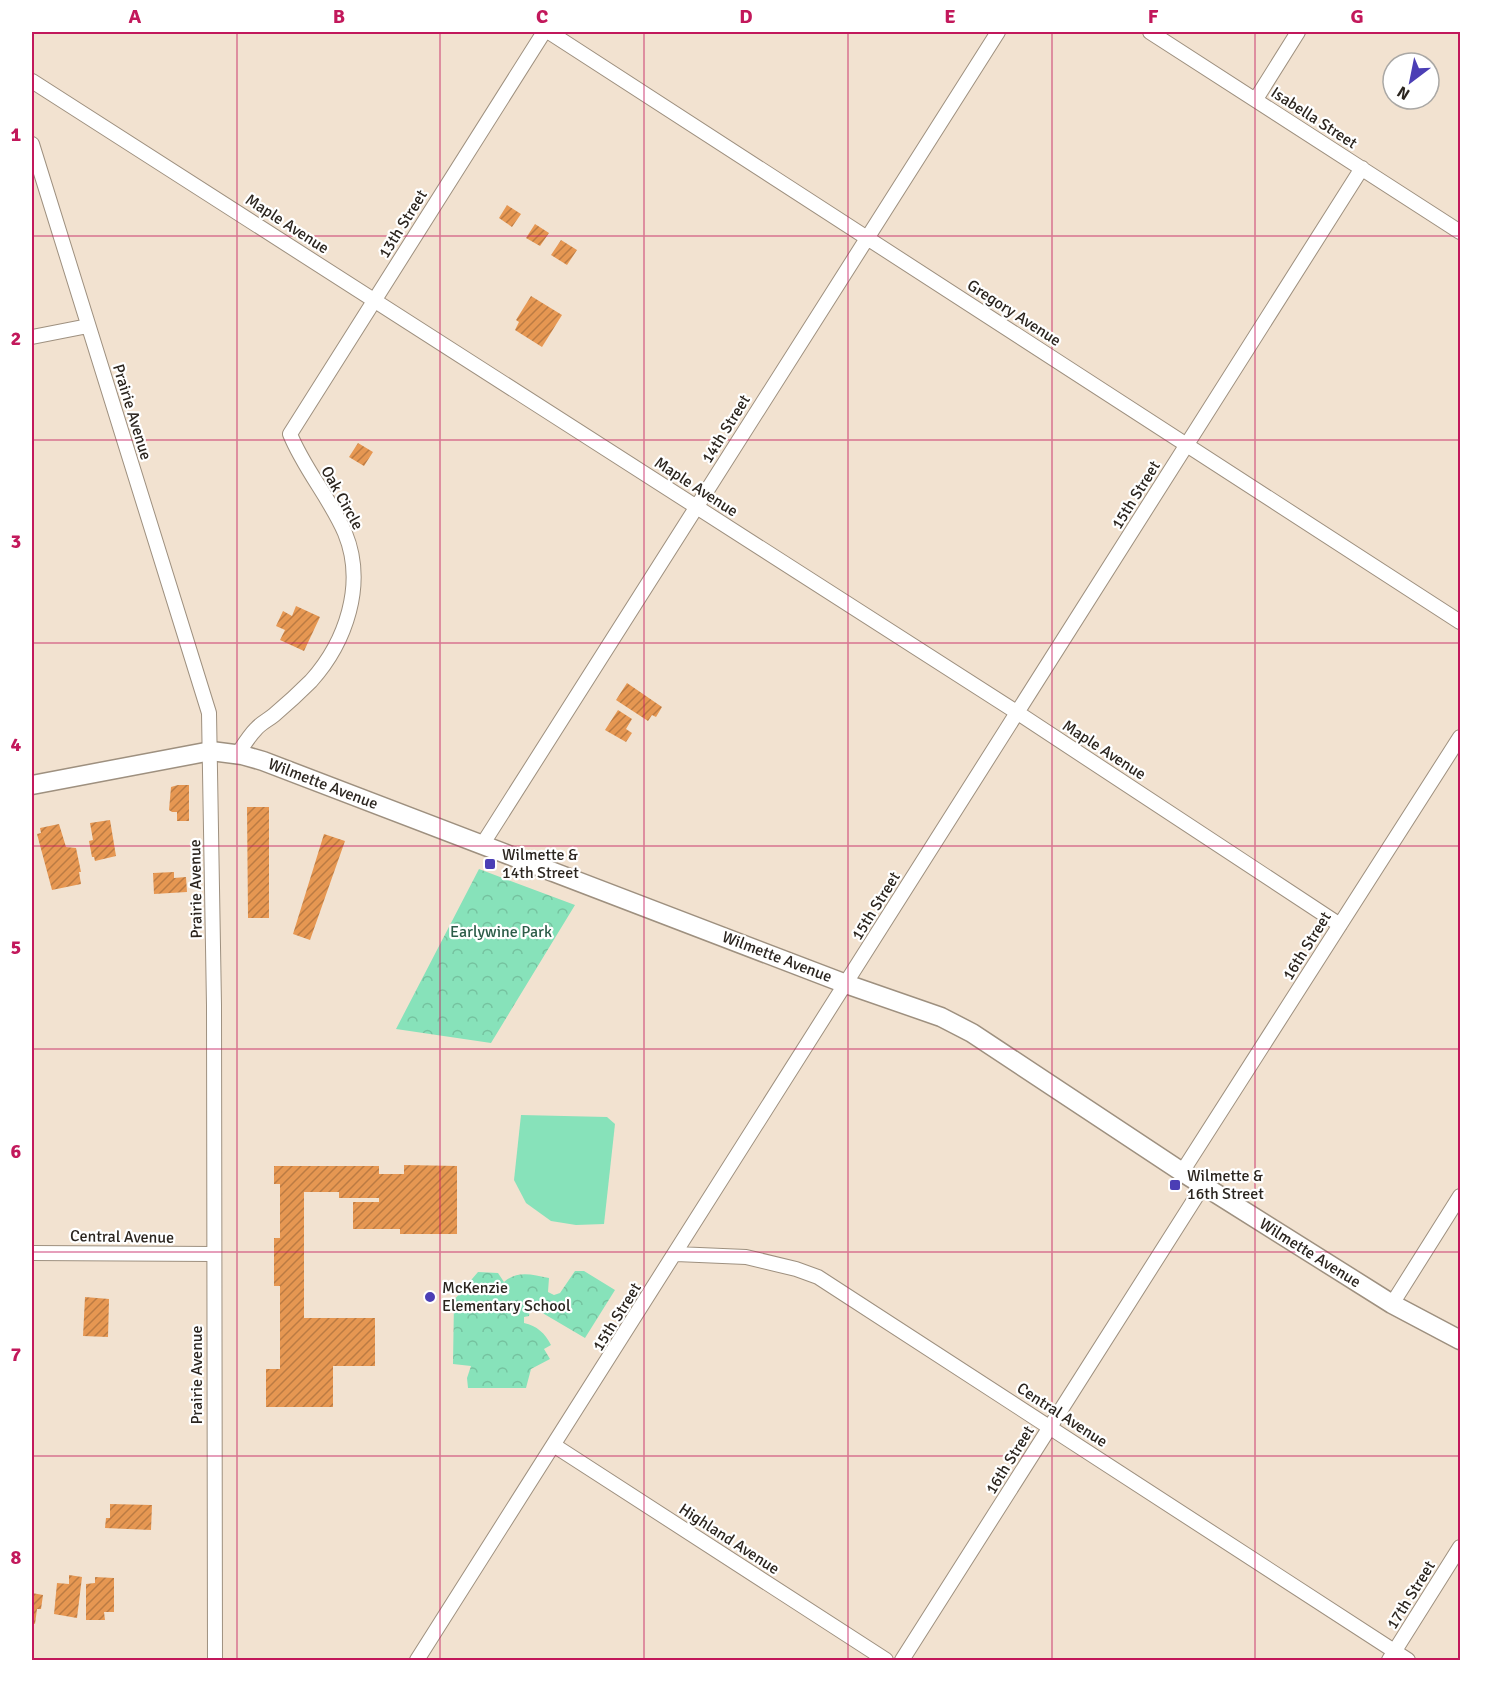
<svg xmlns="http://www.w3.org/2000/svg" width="1492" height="1692" font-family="Signika,sans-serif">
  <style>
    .forest { fill: url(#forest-crowns) }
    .pitch { fill: #87e2ba }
    .building { fill: url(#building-hatch) }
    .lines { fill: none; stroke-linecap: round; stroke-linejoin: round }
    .street-casing { stroke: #9e907f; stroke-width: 16 }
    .secondary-casing { stroke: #9e907f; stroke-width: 21 }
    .street { stroke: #fff; stroke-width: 14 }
    .secondary { stroke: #fff; stroke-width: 18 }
    .grid { fill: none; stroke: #c2185b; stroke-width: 1.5; stroke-opacity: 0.55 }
    .poi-dot { fill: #4b3eb5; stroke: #fff; stroke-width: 2 }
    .labels { text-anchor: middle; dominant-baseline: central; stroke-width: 4.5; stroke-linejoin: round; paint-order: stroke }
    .street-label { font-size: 16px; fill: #2b251f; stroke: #fff }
    .poi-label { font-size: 16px; fill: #2b251f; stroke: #fff; text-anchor: start }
    .park-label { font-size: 16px; fill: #2c5c48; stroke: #fff }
    .neatline { fill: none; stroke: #c2185b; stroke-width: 2 }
    .grid-label { font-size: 20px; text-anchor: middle; font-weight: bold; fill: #c2185b }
  </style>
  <defs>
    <pattern id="forest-crowns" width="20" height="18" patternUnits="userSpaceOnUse" patternTransform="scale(1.5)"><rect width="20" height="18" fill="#87e2ba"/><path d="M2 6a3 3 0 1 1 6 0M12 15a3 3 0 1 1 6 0" fill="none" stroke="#75c29f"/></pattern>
    <pattern id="building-hatch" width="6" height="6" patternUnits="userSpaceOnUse" patternTransform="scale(1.5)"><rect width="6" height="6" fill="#e69752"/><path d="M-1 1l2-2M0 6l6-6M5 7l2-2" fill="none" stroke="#bb7b43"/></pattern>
  </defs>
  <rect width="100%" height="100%" fill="#f2e2d0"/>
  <path class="forest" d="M479,869l96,36 -84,138 -95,-14z
    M575,1271h9l31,19 -30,48 -51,-30 -4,1 -1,7 -5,1v6c13,3 21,10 27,22l-7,4 6,10 -19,10 -5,19h-58l-1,-10 4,-12 -18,-2 1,-64 24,-28 20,1 6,9c14,-12 28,-7 45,-4l-1,14 6,3 6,-2z"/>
  <path class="pitch" d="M521,1115l86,2 8,7 -11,100 -28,1 -25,-4 -25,-18 -12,-23z"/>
  <path class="building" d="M507,205l14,9 -9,13 -13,-9z
    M535,224l14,9 -9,13 -14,-8z
    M561,240l16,10 -10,15 -16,-10z
    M531,296l31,19 -20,32 -27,-17 4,-8 -3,-2z
    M358,443l15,9 -9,14 -15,-9z
    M296,606l24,11 -16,34 -24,-11 5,-10 -9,-4 7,-15 9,5z
    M627,683l35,24 -6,10 -4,-2 -4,6 -32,-21z
    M618,710l14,9 -6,10 6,4 -6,9 -21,-12z
    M178,785h11v36h-12v-9h-5l-3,-2 2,-23z
    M247,807h22v111h-21z
    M110,820l6,36 -21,5 -1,-4h-2l-3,-16 4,-1 -3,-17z
    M59,824l7,23 10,1 5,24h-2l2,12 -29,6 -15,-56 4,-1 -1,-5z
    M324,834l21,7 -35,99 -17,-6z
    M174,872v6l12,-1 1,15 -33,2 -1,-21z
    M404,1165l53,1v68h-57v-5h-47v-27h26v-4h-40v-6h-35v126h71v48h-42v41h-67v-38h14v-83h-6v-48h6v-54h-6v-18h105v8h25z
    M85,1297l24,2 -1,38 -25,-1z
    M110,1504l42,1 -1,25 -46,-2 1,-10h4z
    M69,1575l13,2 -5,41 -23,-4 3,-31 12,1z
    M95,1577l19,1v34h-10l1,8h-19v-36l9,-1z
    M32,1593l11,2 -2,14h-4l-2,15 -3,-1z"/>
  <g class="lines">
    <defs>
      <path id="street" d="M549,32l911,590
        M1150,32l310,200
        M32,81l986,632 322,212
        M1256,99l42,-67
        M32,144l177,569 5,292 1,655
        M32,337l56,-11
        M237,755c6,-9 12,-19 19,-26 5,-6 12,-9 18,-14 13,-11 25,-22 37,-34 35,-39 55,-97 34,-148 -15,-35 -41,-64 -55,-99l254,-402
        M482,845l516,-813
        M1182,1172l278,-435
        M32,1253l181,1
        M676,1254l70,3 50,12 22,8 590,383
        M1392,1304l68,-108
        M555,1446l331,214
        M417,1660l945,-1492
        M902,1660l301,-474
        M1389,1660l71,-113"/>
      <path id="secondary" d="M32,785l179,-34 31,4 21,6 583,223 95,33 31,16 210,139 210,132 68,36"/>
    </defs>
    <use href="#street" class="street-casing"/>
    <use href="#secondary" class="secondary-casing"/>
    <use href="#street" class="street"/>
    <use href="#secondary" class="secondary"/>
  </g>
  <path class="grid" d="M237,32v1628M440,32v1628M644,32v1628M848,32v1628M1052,32v1628M1255,32v1628M32,236h1428M32,440h1428M32,643h1428M32,846h1428M32,1049h1428M32,1252h1428M32,1456h1428"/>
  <g class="poi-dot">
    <rect x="484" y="858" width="12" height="12" rx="3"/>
    <rect x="1169" y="1179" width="12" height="12" rx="3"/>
    <circle cx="430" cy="1297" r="6"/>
  </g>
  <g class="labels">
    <g class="street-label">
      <text transform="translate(1314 118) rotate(33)">Isabella Street</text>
      <text transform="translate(287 224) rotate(33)">Maple Avenue</text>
      <text transform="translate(403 224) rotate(-58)">13th Street</text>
      <text transform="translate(1014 313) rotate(33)">Gregory Avenue</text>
      <text transform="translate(132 412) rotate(73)">Prairie Avenue</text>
      <text transform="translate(726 429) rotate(-58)">14th Street</text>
      <text transform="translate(696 487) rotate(33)">Maple Avenue</text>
      <text transform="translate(1136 495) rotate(-58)">15th Street</text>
      <text transform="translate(342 498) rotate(61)">Oak Circle</text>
      <text transform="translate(1104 750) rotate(33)">Maple Avenue</text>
      <text transform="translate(323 784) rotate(21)">Wilmette Avenue</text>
      <text transform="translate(196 889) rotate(-91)">Prairie Avenue</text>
      <text transform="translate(876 906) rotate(-58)">15th Street</text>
      <text transform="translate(1307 946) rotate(-58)">16th Street</text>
      <text transform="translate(777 957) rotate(21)">Wilmette Avenue</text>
      <text transform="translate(122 1237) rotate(1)">Central Avenue</text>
      <text transform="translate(1310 1253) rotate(32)">Wilmette Avenue</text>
      <text transform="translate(617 1317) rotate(-58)">15th Street</text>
      <text transform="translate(197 1375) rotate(-90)">Prairie Avenue</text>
      <text transform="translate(1062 1415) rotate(33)">Central Avenue</text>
      <text transform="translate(1010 1460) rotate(-58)">16th Street</text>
      <text transform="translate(729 1539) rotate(33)">Highland Avenue</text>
      <text transform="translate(1411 1595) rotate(-58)">17th Street</text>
    </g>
    <g class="poi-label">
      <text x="502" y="855">Wilmette &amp;<tspan x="502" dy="18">14th Street</tspan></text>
      <text x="1187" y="1176">Wilmette &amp;<tspan x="1187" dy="18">16th Street</tspan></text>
      <text x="442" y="1288">McKenzie<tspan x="442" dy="18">Elementary School</tspan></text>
    </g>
    <g class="park-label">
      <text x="501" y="932">Earlywine Park</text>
    </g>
  </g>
  <rect width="1492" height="1692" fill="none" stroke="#ffffff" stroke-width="66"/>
  <g transform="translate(1411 81) rotate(212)"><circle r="28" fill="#ffffff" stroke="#aaa8a5" stroke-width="1.5"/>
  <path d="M0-4.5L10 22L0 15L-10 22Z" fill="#4b3eb5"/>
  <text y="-9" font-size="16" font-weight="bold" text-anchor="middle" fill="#2b251f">N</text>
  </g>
  <rect x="33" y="33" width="1426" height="1626" class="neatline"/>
  <g class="grid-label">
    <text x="135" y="23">A</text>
    <text x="339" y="23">B</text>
    <text x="542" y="23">C</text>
    <text x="746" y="23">D</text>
    <text x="950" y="23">E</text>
    <text x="1153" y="23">F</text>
    <text x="1357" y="23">G</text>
    <text x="16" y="141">1</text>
    <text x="16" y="345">2</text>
    <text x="16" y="548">3</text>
    <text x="16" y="751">4</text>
    <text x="16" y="954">5</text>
    <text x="16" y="1158">6</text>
    <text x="16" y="1361">7</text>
    <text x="16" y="1564">8</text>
  </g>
</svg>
